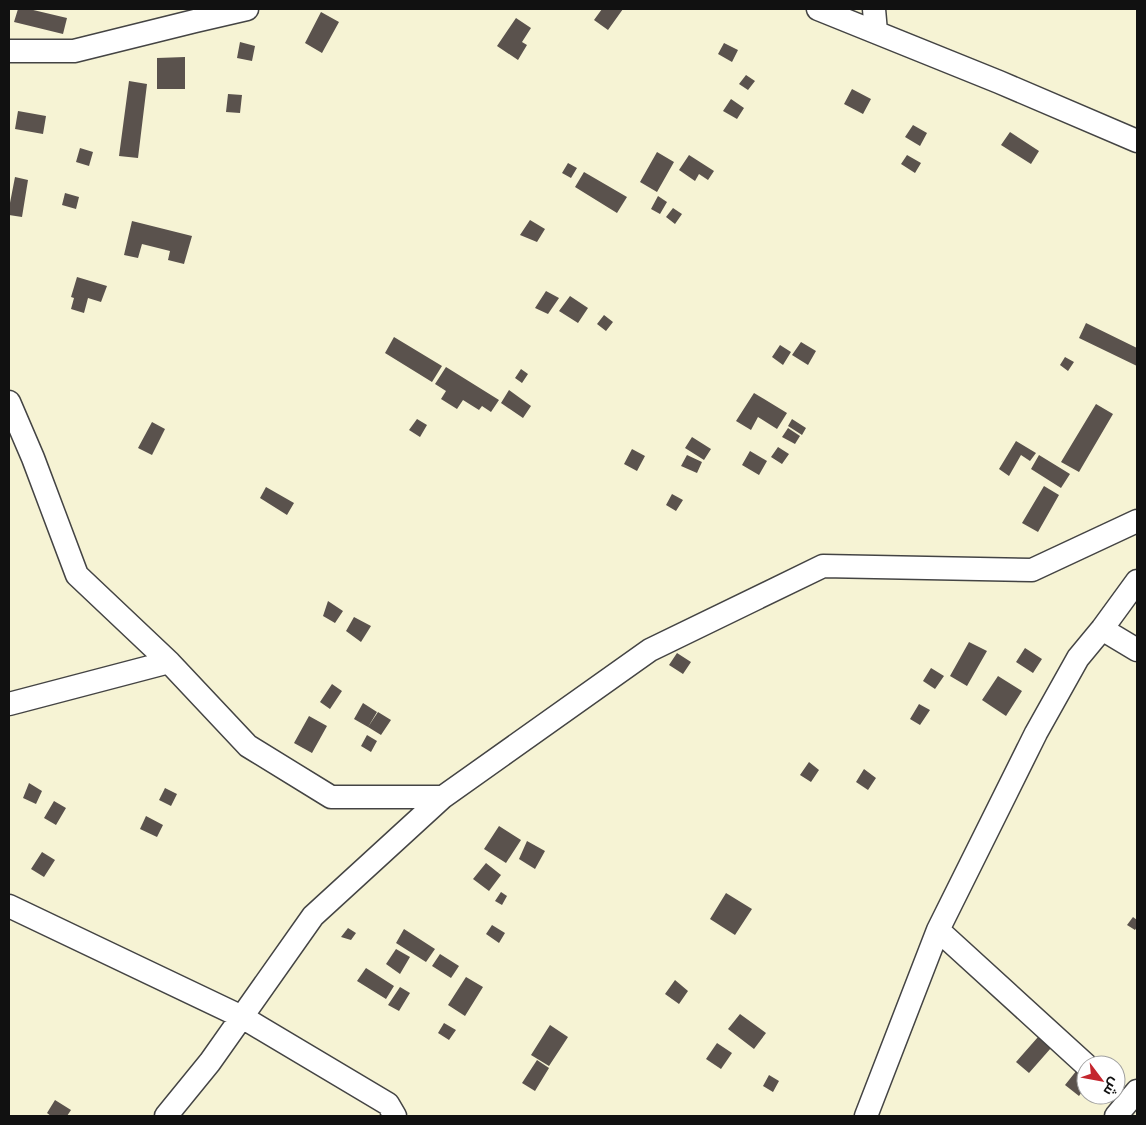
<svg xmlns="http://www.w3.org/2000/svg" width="1146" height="1125" font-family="'IBM Plex Serif',Cairo,serif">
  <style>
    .farmland { fill: #f6f3d4; fill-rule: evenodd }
    .building { fill: #5a524d }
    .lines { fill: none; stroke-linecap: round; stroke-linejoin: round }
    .street-casing { stroke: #444; stroke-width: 25 }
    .street { stroke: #fff; stroke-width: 22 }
  </style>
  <rect width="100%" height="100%" fill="#fffdf5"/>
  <path class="farmland" d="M9,9h1128v1107h-1128zM1086,1065h30v30h-30z"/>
  <path class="building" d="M18,9h11l38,9 -4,16 -49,-12z
    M602,9h21l-15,21 -14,-10z
    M321,12l18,10 -17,31 -17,-10z
    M516,18l15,10 -9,14 5,3 -9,15 -21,-14z
    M240,42l15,4 -3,15 -15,-3z
    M724,43l14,7 -6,12 -14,-8z
    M185,57v32h-28v-31z
    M746,75l9,6 -7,9 -9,-6z
    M129,81l18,3 -9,74 -19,-2z
    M852,89l19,10 -8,15 -19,-10z
    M228,94l14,1 -2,18 -14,-1z
    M731,99l13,9 -7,11 -14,-8z
    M18,111l28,5 -3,18 -28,-5z
    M913,125l14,8 -7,13 -15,-9z
    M1010,132l29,19 -8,13 -30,-19z
    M80,148l13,4 -4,14 -13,-4z
    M657,152l17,10 -17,30 -17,-10z
    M689,155l25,16 -6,9 -9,-6 -4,7 -16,-11z
    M907,155l14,8 -6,10 -14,-9z
    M568,163l9,5 -6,10 -9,-5z
    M584,172l43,25 -10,16 -42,-26z
    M15,177l13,3 -6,37 -13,-2v-7z
    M65,193l14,4 -3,12 -14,-4z
    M658,196l9,6 -7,12 -9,-5z
    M673,208l9,6 -7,10 -9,-7z
    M530,220l15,9 -8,13 -17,-7z
    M132,221l60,15 -8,28 -16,-4 2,-9 -28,-7 -4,14 -14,-3z
    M77,277l30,9 -6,16 -13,-4 -4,15 -13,-4 3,-11 -3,-1z
    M546,291l13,7 -11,16 -13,-6z
    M570,296l18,12 -10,15 -19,-12z
    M604,315l9,7 -7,9 -9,-7z
    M1086,323l51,25v18l-58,-28z
    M394,337l48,29 -10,16 -47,-29z
    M801,342l15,9 -8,14 -16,-10z
    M780,345l11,7 -8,13 -11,-8z
    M1065,357l9,5 -6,9 -8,-6z
    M446,367l53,33 -8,12 -9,-6 -3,4 -16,-10 -6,9 -16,-10 5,-8 -11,-7z
    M521,369l7,5 -6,9 -7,-5z
    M509,390l22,16 -8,12 -22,-15z
    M754,393l33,20 -10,16 -19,-12 -7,13 -15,-9z
    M1096,404l17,10 -34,58 -18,-10z
    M417,419l10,6 -7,12 -11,-7z
    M792,419l14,9 -4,7 -14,-9z
    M152,422l13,7 -13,26 -14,-7z
    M788,428l12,8 -5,8 -13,-7z
    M692,437l19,12 -7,11 -19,-12z
    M1016,441l20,12 -6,8 -9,-6 -12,21 -10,-7z
    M778,447l11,7 -7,10 -11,-7z
    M632,449l13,7 -8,15 -13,-7z
    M750,451l17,10 -8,14 -17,-10z
    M687,455l15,7 -5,11 -16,-7z
    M1039,455l31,19 -9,14 -30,-19z
    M1044,486l15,9 -21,37 -16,-9z
    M266,487l28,16 -7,12 -27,-17z
    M672,494l11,6 -7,11 -10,-6z
    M328,601l15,10 -8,12 -12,-7z
    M354,617l17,9 -10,16 -15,-11z
    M969,642l18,9 -20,35 -17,-10z
    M1025,648l17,11 -9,14 -17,-11z
    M677,653l14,9 -8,12 -14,-9z
    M931,668l13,8 -9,13 -12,-8z
    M998,676l24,15 -16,25 -24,-16z
    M332,684l10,7 -12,18 -10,-7z
    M363,703l14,9 -9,15 -14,-8z
    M919,704l11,6 -10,15 -10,-6z
    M378,712l13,8 -10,15 -13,-8z
    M309,716l18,10 -15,27 -18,-10z
    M367,735l10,6 -6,11 -10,-6z
    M809,762l10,8 -8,12 -11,-7z
    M864,769l12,9 -8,12 -12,-8z
    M29,783l13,8 -6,13 -13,-6z
    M165,788l12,6 -6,12 -12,-6z
    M54,801l12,7 -10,17 -12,-7z
    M146,816l17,9 -6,12 -17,-8z
    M499,826l22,14 -15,23 -22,-14z
    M527,841l18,10 -10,18 -16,-10z
    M42,852l13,8 -11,17 -13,-8z
    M486,863l15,12 -12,16 -16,-12z
    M501,892l6,4 -5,9 -7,-4z
    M726,893l26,16 -17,26 -25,-16z
    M1133,917l4,3v7l-2,3 -8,-5z
    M492,925l13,8 -6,10 -13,-9z
    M348,928l8,5 -5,7 -10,-3z
    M404,929l31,20 -9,13 -30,-19z
    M396,949l14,8 -10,17 -14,-10z
    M440,954l19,12 -8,12 -19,-12z
    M366,968l28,18 -8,13 -29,-18z
    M466,977l17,10 -18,29 -17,-11z
    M675,980l13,11 -9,13 -14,-10z
    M400,987l10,6 -11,18 -11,-6z
    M740,1014l26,19 -12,16 -26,-20z
    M444,1023l12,7 -7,10 -11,-7z
    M550,1025l18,12 -19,29 -18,-11z
    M1038,1037l13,11 -22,25 -13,-11z
    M717,1043l15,10 -11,16 -15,-10z
    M537,1060l12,8 -14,23 -13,-8z
    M1077,1070l9,7v9l-7,10 -14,-11z
    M769,1075l10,6 -6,11 -10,-6z
    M55,1100l16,10 -4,6h-16l-4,-3z"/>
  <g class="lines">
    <defs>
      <path id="street" d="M818,9l181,73 138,59
        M874,9l2,23
        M9,51h65l121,-30 52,-12
        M9,402l24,56 44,117 92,87 79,84 83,51h112l207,-147 173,-84 209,4 105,-49
        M1102,629l35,21
        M9,704l160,-42
        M9,906l233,111 146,87 7,12
        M938,930l98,-197 42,-75 24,-29 35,-48
        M166,1116l44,-54 103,-146 130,-119
        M866,1116l72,-186 148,135
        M1116,1116l21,-25"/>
    </defs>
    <use href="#street" class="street-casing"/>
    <use href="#street" class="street"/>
  </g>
  <rect width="1146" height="1125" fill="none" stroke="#111111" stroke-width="20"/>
  <g transform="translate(1101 1080) rotate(122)"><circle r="24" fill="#ffffff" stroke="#a0a0a0"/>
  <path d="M0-4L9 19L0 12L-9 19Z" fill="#c4262e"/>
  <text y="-8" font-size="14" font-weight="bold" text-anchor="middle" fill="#111111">ش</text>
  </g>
</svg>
